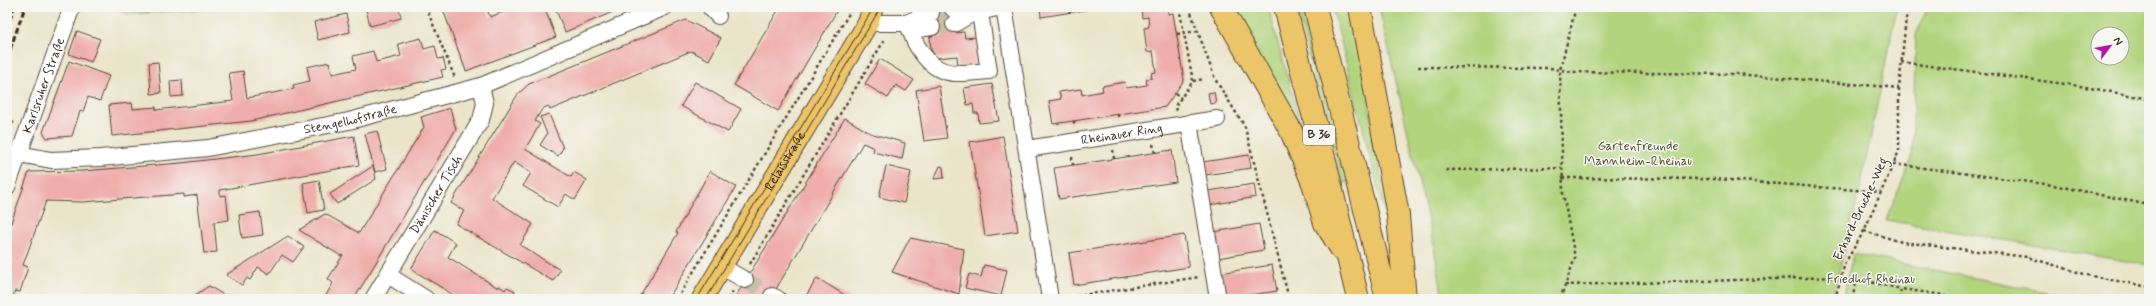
<svg xmlns="http://www.w3.org/2000/svg" width="2156" height="306" font-family="Mynerve,sans-serif">
  <style>
    .green { fill: #b1d47d; stroke: #767f4e; fill-rule: evenodd }
    .building { fill: #efaeab }
    .lines { fill: none; stroke-linecap: round; stroke-linejoin: round }
    .minor-tunnel { stroke: #c7c0a8; stroke-width: 16; stroke-dasharray: 16 8; stroke-linecap: butt }
    .minor-casing { stroke: #554638; stroke-width: 18 }
    .major-casing { stroke: #554638; stroke-width: 22 }
    .highway-casing { stroke: #554638; stroke-width: 24 }
    .path { stroke: #554638; stroke-width: 2.5; stroke-dasharray: 3 3; stroke-linecap: butt }
    .minor { stroke: #fff; stroke-width: 16 }
    .major { stroke: #ecc569; stroke-width: 20 }
    .highway { stroke: #ecc569; stroke-width: 22 }
    .tram { stroke: #3b2a1e; stroke-width: 1 }
    .rail { stroke: #3b2a1e; stroke-width: 3; stroke-dasharray: 6 3; stroke-linecap: butt }
    .labels { text-anchor: middle; dominant-baseline: central; stroke-width: 3; stroke-linejoin: round; paint-order: stroke }
    .shield { fill: #f6f6f2; stroke: #73675e; stroke-width: 1 }
    .shield-label { font-size: 12px; font-weight: bold; fill: #3b2a1e }
    .street-label { font-size: 13px; fill: #3b2a1e; stroke: #f6f6f2 }
    .park-label { font-size: 13px; fill: #585436; stroke: #f6f6f2 }
  </style>
  <rect width="100%" height="100%" fill="#f6f6f2"/>
  <filter id="ink" filterUnits="userSpaceOnUse"><feTurbulence type="fractalNoise" baseFrequency=".025" numOctaves="2"/><feDisplacementMap in="SourceGraphic" scale="8" xChannelSelector="R" yChannelSelector="G"/><feConvolveMatrix kernelMatrix="1 2 1 2 8 2 1 2 1" color-interpolation-filters="sRGB"/></filter>
  <filter id="wash" filterUnits="userSpaceOnUse"><feTurbulence type="fractalNoise" baseFrequency=".012" numOctaves="4" result="noise"/><feDisplacementMap in="SourceGraphic" scale="16" xChannelSelector="R" yChannelSelector="G"/><feGaussianBlur stdDeviation="0.9" result="paint"/><feColorMatrix in="noise" values="0 0 0 0 0 0 0 0 0 0 0 0 0 0 0 0 0 1.4 0 .05"/><feComposite in="paint" operator="in"/></filter>
  <g filter="url(#wash)">
    <rect width="100%" height="100%" fill="#eae5ca"/>
    <path class="green" d="M113,7h196h-75l-106,7z
      M1227,7h41l34,122z
      M1296,7h6l47,175 -5,1 -2,-4z
      M1332,7h22l37,232 -51,-201z
      M1379,7h518l-37,182 -28,110h-389l-9,-52z
      M1928,7h221v258l-263,-45 26,-62 4,-123zM2098,34h24v24h-24z
      M1853,254l228,45h-238z"/>
    <g id="blocks">
      <path class="building" d="M375,7h24l2,11 -31,8 -4,-17z
        M442,7h44l4,10 26,-10h28l12,30 -90,34z
        M563,7h62l-60,25 -9,-22z
        M780,7h59l-61,104 -44,-26z
        M930,7h23l2,26 9,-1 1,6 12,-1 3,30 -22,2 -1,-13 -20,2 -6,-8 -1,-14h3z
        M1040,7h50l1,2 -50,8z
        M1141,7h26l1,7 5,-1 11,67 -19,27 -112,17 -4,-23 12,-2 -2,-7 22,-3 1,6 21,-4 -1,-5 23,-4 1,6 21,-3 -1,-6 6,-1 -1,-5 5,-1 -3,-21 -6,1 -3,-24 5,-1 -1,-10 -6,1z
        M346,14l4,18 -32,8 -4,-18z
        M686,20l35,18 -12,22 -18,-9 -141,59 -2,-4 -6,3 -7,12 5,3 -15,25 46,28 3,-5 13,8 -12,20 -9,-6 -8,13 -35,-21 8,-13 -17,-11 -22,36 41,26 -13,21 40,25 -7,11 -97,-57 8,-13 -13,-8 67,-109 11,-10z
        M77,31l23,8 -9,23 -22,-8z
        M421,38l3,11 11,-3 3,13 5,-1 3,11 -5,1 2,7 -192,44 -139,15 -3,-31 23,-2 1,6 23,-2v3l77,-9 -4,-28 14,-2 4,27 47,-9 -1,-4 17,-4 -3,-14 22,-5 3,12 24,-5 -3,-13 20,-5 3,11 25,-6 -3,-12z
        M880,59l34,21 -8,11 -10,-6 -8,13 -23,-14z
        M69,61l40,15 -9,25 -12,-4 -5,15 -3,-1 -8,25 -25,2 -4,-6z
        M158,62l3,31 -10,1 -2,-31z
        M182,80l1,16 -12,1 -1,-16z
        M695,82l46,27 -13,23 -47,-26z
        M992,84l7,37 -20,2 -1,-10h-4l-1,-9 -6,1 -3,-17z
        M939,86l8,52 -23,3 -8,-51z
        M1214,92l2,11 -6,1 -2,-11z
        M450,108l6,21 -102,170h-30l9,-16 -5,-4 15,-24 -2,1 -42,-26 26,-16 34,19 65,-106 -3,-10z
        M549,114l14,34 -5,8 -18,-11 7,-11 -7,-17z
        M845,118l25,15 35,10 -3,16 -29,-7 1,-4 -11,-5 -93,156h-36z
        M377,131l10,38 -12,3 -10,-38z
        M354,136l5,29 -139,25v6l6,-1 3,25 -15,2 3,30 -13,1 -7,-58 -13,2v-3l-101,8 -37,-1 -23,64 5,2 -8,25 -5,-1 -3,8h-5v-65l22,-62 53,-1 99,-8 77,-9z
        M1003,136l15,95 -33,5 -15,-94z
        M1172,150l4,32 -117,17 -5,-31z
        M1249,155l2,13 -46,7 -2,-13z
        M373,166l3,13 -39,25 -7,-10z
        M886,166l25,6 -7,31 -25,-6z
        M940,166l3,1 1,11 -10,1z
        M710,171l26,16 -68,112h-30l40,-66 -2,-1z
        M319,180l5,30 -16,3 -5,-30z
        M1254,184l2,13 -46,8 -2,-14z
        M260,212l3,23 -21,3 -3,-23z
        M1259,224l5,26 -46,8 -4,-26z
        M435,230l21,13 -8,14 50,31 1,-2 6,4 2,-3 8,4 -2,3 7,5h-60l-49,-30z
        M1184,235l5,32 -115,18 -5,-32z
        M288,236l16,11 -11,15 -11,-7 -13,19 -11,-7 -8,13 -3,-2 -5,7 -16,-10z
        M910,238l54,11 -5,45 -67,-22z
        M984,265l23,5 -6,26 -36,-8 4,-14 12,3z
        M1272,265l5,26 -53,8 -4,-26z
        M817,278l34,21h-40l-5,-3z
        M209,286l21,13h-41z"/>
    </g>
  </g>
  <g filter="url(#ink)">
    <use href="#blocks" fill-opacity="0" stroke="#554638" stroke-width="1"/>
    <g class="lines">
      <path class="minor-tunnel" d="M931,13l22,-4
        M932,27l22,-3
        M745,280l27,16"/>
      <defs>
        <g id="minor">
          <path d="M710,7l8,9"/>
          <path d="M1004,7l46,292"/>
          <path d="M953,9l20,4 29,-6"/>
          <path d="M868,23h38l25,-10"/>
          <path d="M906,23c5,6 6,13 9,19 20,37 38,32 74,29l-9,-58"/>
          <path d="M954,24l19,-11"/>
          <path d="M911,30l21,-3"/>
          <path d="M1189,123l29,176"/>
          <path id="s1" d="M1027,149l190,-30"/>
          <path id="s2" d="M19,154l32,6 49,-2 108,-10 141,-27 132,-35 184,-79"/>
          <path id="s3" d="M7,187l65,-180"/>
          <path d="M722,267l23,13"/>
          <path d="M388,275l38,24"/>
          <path d="M772,296l6,3"/>
          <path id="s4" d="M373,299l108,-179 4,-17 -4,-17"/>
        </g>
        <g id="major">
          <path id="s5" d="M702,299l166,-276 5,-16"/>
        </g>
        <path id="highway" d="M1221,7l70,124 22,52 12,40 17,27
          M1285,7l34,130 39,162
          M1315,7l72,292
          M1360,7l38,208 7,84"/>
      </defs>
      <use href="#minor" class="minor-casing"/>
      <use href="#major" class="major-casing"/>
      <use href="#highway" class="highway-casing"/>
      <path class="path" d="M426,7l29,71
        M1189,7l26,72 30,48 44,172
        M1177,34l21,-3
        M1901,62l179,24 69,13
        M1418,67l132,1 21,4 165,2 163,14
        M1193,81l11,-2
        M1175,93l6,5
        M1176,111l-1,-5 18,-25 -14,-74
        M1118,114l1,6
        M7,120l7,3
        M1074,121l1,6
        M1153,144l2,9
        M1113,150l1,9
        M1072,157l1,8
        M1893,164l160,21 96,20
        M1446,170l116,-2
        M1562,178l154,1 165,13
        M1864,231l38,11 125,15 64,19 58,11
        M750,264l135,-225
        M1565,285l275,-8
        M1064,298l135,-21
        M677,299l176,-292
        M728,299l5,-8
        M1560,299l15,-41 -12,-65 -3,-123 16,-63
        M1835,299l10,-36 19,-32 35,-80v-63l7,-70 4,-11
        M1852,299l5,-20 44,10
        M1899,299l2,-10 36,5 22,5"/>
      <use href="#minor" class="minor"/>
      <use href="#major" class="major"/>
      <use href="#highway" class="highway"/>
      <path class="tram" d="M697,299l177,-292
        M706,299l175,-292"/>
      <path class="rail" d="M7,28l7,-21
        M7,58l18,-51"/>
    </g>
  </g>
  <g class="labels">
    <rect class="shield" x="1303" y="125" width="32" height="20" rx="3"/>
    <g class="shield-label">
      <text x="1319" y="135">B 36</text>
    </g>
    <g class="street-label">
      <text stroke="none"><textPath href="#s3" startOffset="108">Karlsruher Straße</textPath></text>
      <text stroke="none"><textPath href="#s2" startOffset="335">Stengelhofstraße</textPath></text>
      <text stroke="none"><textPath href="#s1" startOffset="96">Rheinauer Ring</textPath></text>
      <text stroke="none"><textPath href="#s5" startOffset="161">Relaisstraße</textPath></text>
      <text stroke="none"><textPath href="#s4" startOffset="122">Dänischer Tisch</textPath></text>
      <text transform="translate(1861 209) rotate(-65)">Erhard-Bruche-Weg</text>
    </g>
    <g class="park-label">
      <text x="1638" y="146">Gartenfreunde<tspan x="1638" dy="15">Mannheim-Rheinau</tspan></text>
      <text x="1871" y="279">Friedhof Rheinau</text>
    </g>
  </g>
  <rect width="2156" height="306" fill="none" stroke="#f6f6f2" stroke-width="24"/>
  <g transform="translate(2110 46) rotate(58)"><circle r="19" fill="#f6f6f2" stroke="#aba49d"/>
  <path d="M0-3L7 15L0 10L-7 15Z" fill="#b5179e"/>
  <text y="-6" font-size="11" font-weight="bold" text-anchor="middle" fill="#3b2a1e">N</text>
  </g>
</svg>
